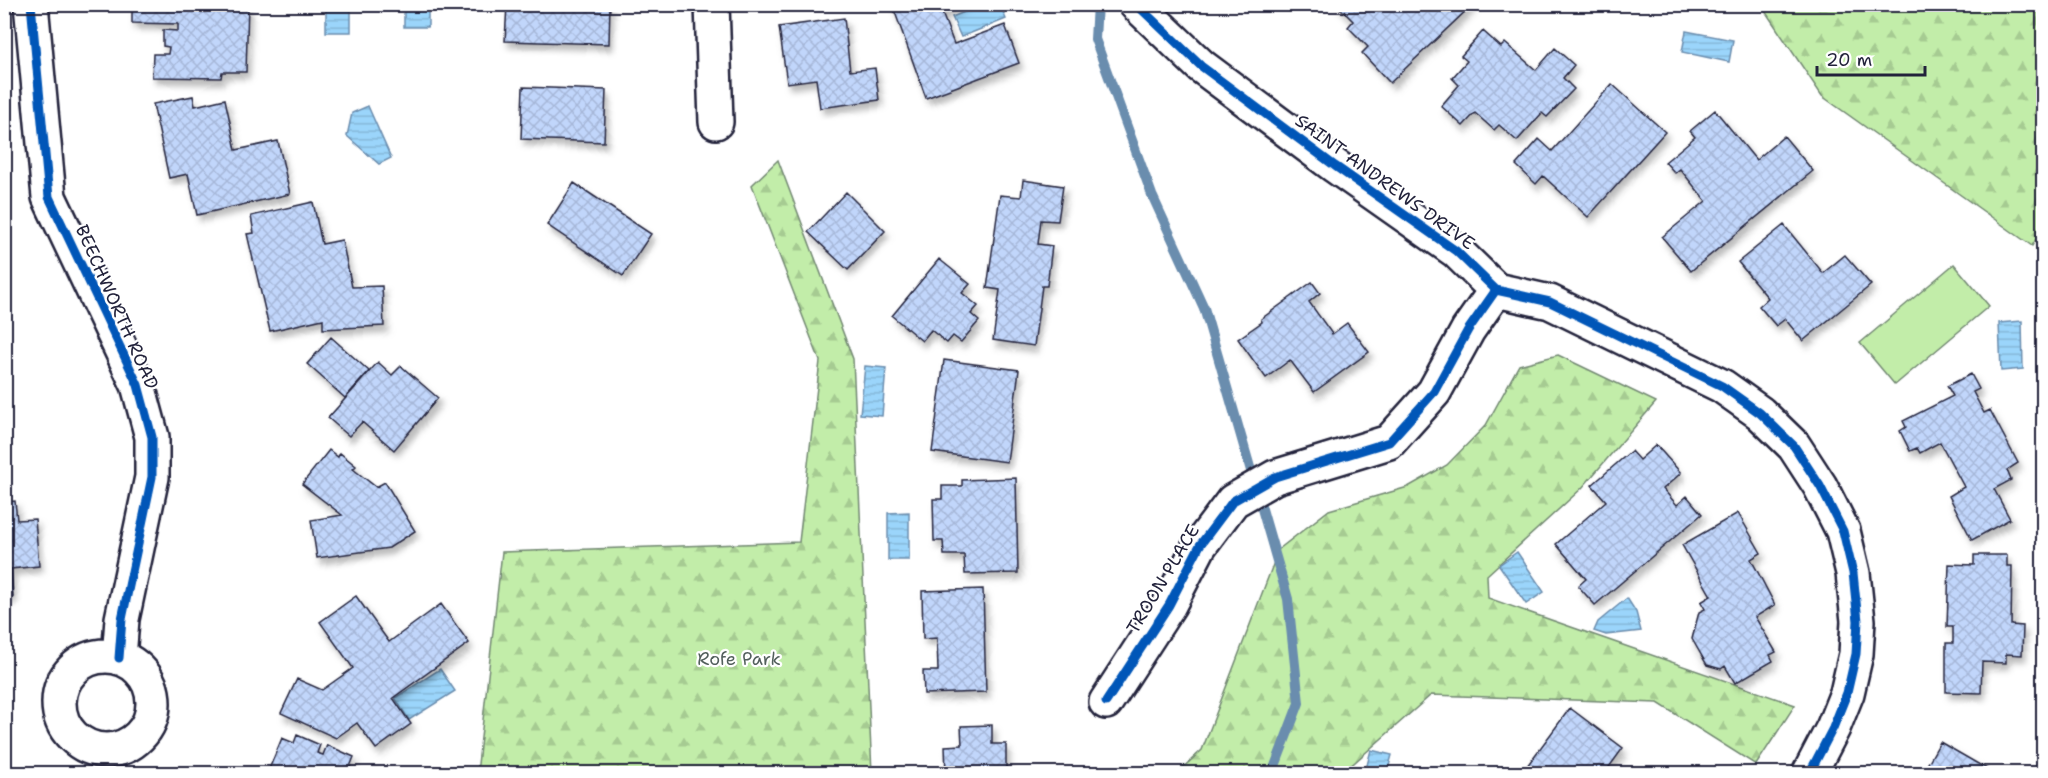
<svg xmlns="http://www.w3.org/2000/svg" width="2048" height="778" font-family="'Shantell Sans',sans-serif">
  <style>
    .grass { fill: #c2eda9; stroke: #728872; stroke-width: 1.5 }
    .forest { fill: url(#forest-firs); stroke: #728872; stroke-width: 1.5 }
    .water { fill: url(#water-rules); stroke: #6b8dae; stroke-width: 1.5 }
    .lines { fill: none; stroke-linecap: round; stroke-linejoin: round }
    .stream { stroke: #6b8dae; stroke-width: 10 }
    .building { fill: url(#building-cross-hatch); stroke: #22223b; stroke-width: 1.5; filter: url(#shadow) }
    .minor-casing { stroke: #22223b; stroke-width: 38 }
    .minor { stroke: #fff; stroke-width: 33 }
    .cycleway-casing { stroke: #fff; stroke-width: 13 }
    .cycleway { stroke: #0057b8; stroke-width: 9 }
    .labels { text-anchor: middle; dominant-baseline: central; stroke-width: 4.5; stroke-linejoin: round; paint-order: stroke }
    .street-label { font-size: 18px; fill: #22223b; stroke: #fff }
    .park-label { font-size: 18px; fill: #525f5c; stroke: #fff }
  </style>
  <defs>
    <pattern id="forest-firs" width="22" height="20" patternUnits="userSpaceOnUse" patternTransform="scale(1.5)"><rect width="22" height="20" fill="#c2eda9"/><path d="M5 1l3.5 6h-7zM16 11l3.5 6h-7z" fill="#a6cb92"/></pattern>
    <pattern id="water-rules" width="6" height="5" patternUnits="userSpaceOnUse" patternTransform="scale(1.5)"><rect width="6" height="5" fill="#9bd5fb"/><path d="M0 2.5h6" fill="none" stroke="#85b7d8"/></pattern>
    <pattern id="building-cross-hatch" width="8" height="8" patternUnits="userSpaceOnUse" patternTransform="scale(1.5)"><rect width="8" height="8" fill="#c1d6fb"/><path d="M0 0l8 8M0 8l8-8" fill="none" stroke="#a6b7d8"/></pattern>
    <filter id="shadow"><feDropShadow dx="3.5" dy="6" stdDeviation="3" flood-color="#0004"/></filter>
  </defs>
  <rect width="100%" height="100%" fill="#fff"/>
  <filter id="ink" filterUnits="userSpaceOnUse"><feTurbulence type="fractalNoise" baseFrequency=".0167" numOctaves="2"/><feDisplacementMap in="SourceGraphic" scale="12" xChannelSelector="R" yChannelSelector="G"/><feConvolveMatrix kernelMatrix="1 2 1 2 8 2 1 2 1" color-interpolation-filters="sRGB"/></filter>
  <g filter="url(#ink)">
    <path class="grass" d="M1954,264l35,42 -94,79 -35,-42z"/>
    <path class="forest" d="M1761,5h282l1,220 -12,21 -210,-150z
      M778,160l75,199 19,414h-395l25,-221 297,-10 21,-181 -68,-176z
      M1558,355l98,47 -74,86 -95,87 1,23 307,107 -39,60 -98,-62 -227,-8 -85,75 1,3h-170l25,-23 77,-201 50,-39 79,-23 39,-22 39,-40 33,-60z"/>
    <path class="water" d="M326,5h25v27h-25z
      M404,5h24v22h-24z
      M1000,5l6,14 -45,18 -9,-20 30,-12z
      M1686,31l47,9 -4,22 -47,-10z
      M368,106l23,52 -12,6 -32,-28 5,-23z
      M2022,321l1,48 -22,2 -2,-48z
      M865,366l21,2 -4,48 -22,-2z
      M909,512v48h-21v-47z
      M1517,552l27,40 -18,12 -27,-39z
      M1627,598l9,14 5,19 -35,4 -12,-4 4,-9z
      M440,669l15,22 -46,29 -14,-22z
      M1371,750l21,5 -5,18h-22z"/>
    <g class="lines">
      <path class="stream" d="M1097,4l-2,35 57,156 52,113 84,291 11,104 -27,71"/>
    </g>
    <path class="building" d="M132,4h116l-2,68h-24l-1,6 -69,-1 1,-23h15l1,-7 -6,-1v-16l15,1v-7l-46,-1z
      M507,4h103l-1,40 -104,-3z
      M892,4h73l-23,9 12,31 51,-19 14,38 -93,35z
      M1336,4h134l1,2 -81,77 -28,-30 6,-6 -20,-20 5,-6z
      M844,18l6,53 25,-3 4,32 -59,8 -4,-29 -29,4 -8,-56z
      M1483,31l18,16 4,-4 31,27 19,-22 19,17 -11,13 11,11 -27,28 -5,-4 -25,28 -18,-16 -5,5 -19,-17 -12,13 -22,-20 18,-21 -7,-7 15,-17 -6,-5z
      M1612,84l53,48 -77,85 -45,-41 -7,8 -20,-19 23,-26 13,12z
      M523,87l83,3 -2,52 -83,-3z
      M193,96l2,10 30,-7 11,51 42,-9 12,53 -93,21 -9,-41 -19,4 -16,-74z
      M1715,110l41,50 28,-24 29,35 -122,100 -29,-34 44,-36 -26,-32 -5,4 -10,-11 30,-25 -5,-6z
      M1023,180l40,6 -5,35 -17,-1 -3,24 14,2 -5,40h-5l-8,60 -41,-6 7,-50 -13,-2 13,-93 21,2z
      M574,183l77,51 -28,42 -76,-51z
      M846,192l39,39 -37,39 -40,-38z
      M313,202l9,42 20,-4 10,47 30,-1 2,40 -61,3v-10l-53,12 -23,-97 7,-1 -3,-17z
      M1784,225l39,48 22,-18 26,30 -68,56 -18,-22 -9,7 -17,-20 9,-8 -30,-36z
      M939,259l31,25 -8,9 16,13 -7,8 8,7 -18,21 -8,-6 -6,7 -16,-13 -9,11 -30,-25z
      M1312,282l8,11 -11,9 23,32 15,-11 22,29 -55,40 -24,-32 -24,18 -28,-39 24,-17 -1,-3z
      M331,337l38,34 -24,27 -38,-34z
      M944,360l75,10 -12,92 -75,-10z
      M378,362l14,13 9,-9 37,32 -44,52 -32,-28 -13,14 -21,-18z
      M1971,374l8,15 -6,3 11,21 6,-3 28,53 -11,7 4,10 -17,9 16,30 -38,21 -23,-44 15,-9 -24,-45 -20,11 -3,-5 -7,3 -10,-20 6,-4 -3,-6 50,-25 -6,-10z
      M1656,445l25,28 -18,16 14,16 10,-9 15,18 -107,91 -17,-19 8,-7 -30,-35 50,-43 -14,-16 39,-34 8,9z
      M329,450l9,7 2,-4 16,13 -3,3 23,18 9,-5 30,49 -26,17 -72,10 -6,-38 31,-5 -40,-31z
      M1016,478l2,95 -53,1 -1,-19h-20l-1,-14h-9l-1,-42h9v-13h20v-6z
      M15,501l2,19 18,-1 4,47 -28,3 2,28 -9,1v-96z
      M1738,513l23,40 -10,6 24,46 -20,12 21,35 -6,3 3,6 -38,22 -10,-17 -4,3 -14,-4 -15,-26 7,-27 6,-3 -4,-7 10,-6 -29,-51z
      M1974,555h33v11h5l-1,59 12,1 -1,29 -16,-1v9l-24,-1 -1,31 -35,-1v-49h7v-16h-6l2,-63 25,1z
      M983,589l3,103 -62,2 -1,-23h15l-1,-33 -14,1 -1,-48z
      M356,596l33,46 52,-38 28,39 -76,55 18,26 -35,25 -19,-26 -21,15 -55,-25 16,-34 25,11 31,-22 -33,-46z
      M1570,708l53,40 -19,26h-83z
      M992,725v19h14v30h-60l-1,-28 17,-1 -1,-19z
      M297,735l23,10 -3,8 6,2 4,-10 27,12 -7,17h-80l15,-36 12,5z
      M1940,742l54,31 -72,1z"/>
    <g class="lines">
      <defs>
        <path id="minor" d="M31,4l18,193 89,188 14,52v40l-30,142 -3,39
          M712,4l4,118
          M1136,4l65,62 134,100 121,85 40,39 54,12 172,84 38,27 34,33 26,40 23,45 10,42 5,48 -2,33 -9,39 -14,35 -24,46
          M59 703a47 47 0 1 1 94 0a47 47 0 1 1-94 0Z
          M1106,702l63,-97 31,-60 33,-44 42,-24 114,-35 45,-50 34,-62 28,-40"/>
      </defs>
      <use href="#minor" class="minor-casing"/>
      <use href="#minor" class="minor"/>
      <defs>
        <path id="cycleway" d="M31,4l18,193 89,188 14,52v40l-30,142 -3,39
          M1136,4l65,62 134,100 121,85 40,39 54,12 172,84 38,27 34,33 26,40 23,45 10,42 5,48 -2,33 -9,39 -14,35 -24,46
          M1106,702l63,-97 31,-60 33,-44 42,-24 114,-35 45,-50 34,-62 28,-40"/>
      </defs>
      <use href="#cycleway" class="cycleway-casing"/>
      <use href="#cycleway" class="cycleway"/>
    </g>
  </g>
  <g class="labels">
    <g class="street-label">
      <text transform="translate(1385 182) rotate(36)">SAINT ANDREWS DRIVE</text>
      <text transform="translate(117 307) rotate(66)">BEECHWORTH ROAD</text>
      <text transform="translate(1163 579) rotate(-59)">TROON PLACE</text>
    </g>
    <g class="park-label">
      <text x="739" y="659">Rofe Park</text>
    </g>
  </g>
  <rect width="2048" height="778" fill="none" stroke="#fff" stroke-width="24"/>
  <rect x="12" y="12" width="2024" height="754" fill="none" stroke="#22223b" stroke-width="2" filter="url(#ink)"/>
  <path d="M1817 66v9h108v-9" fill="none" stroke="#22223b" stroke-width="3"/>
  <text x="1826" y="66" font-size="18" fill="#22223b" stroke="#ffffff" stroke-width="4.5" paint-order="stroke">20 m</text>
</svg>
